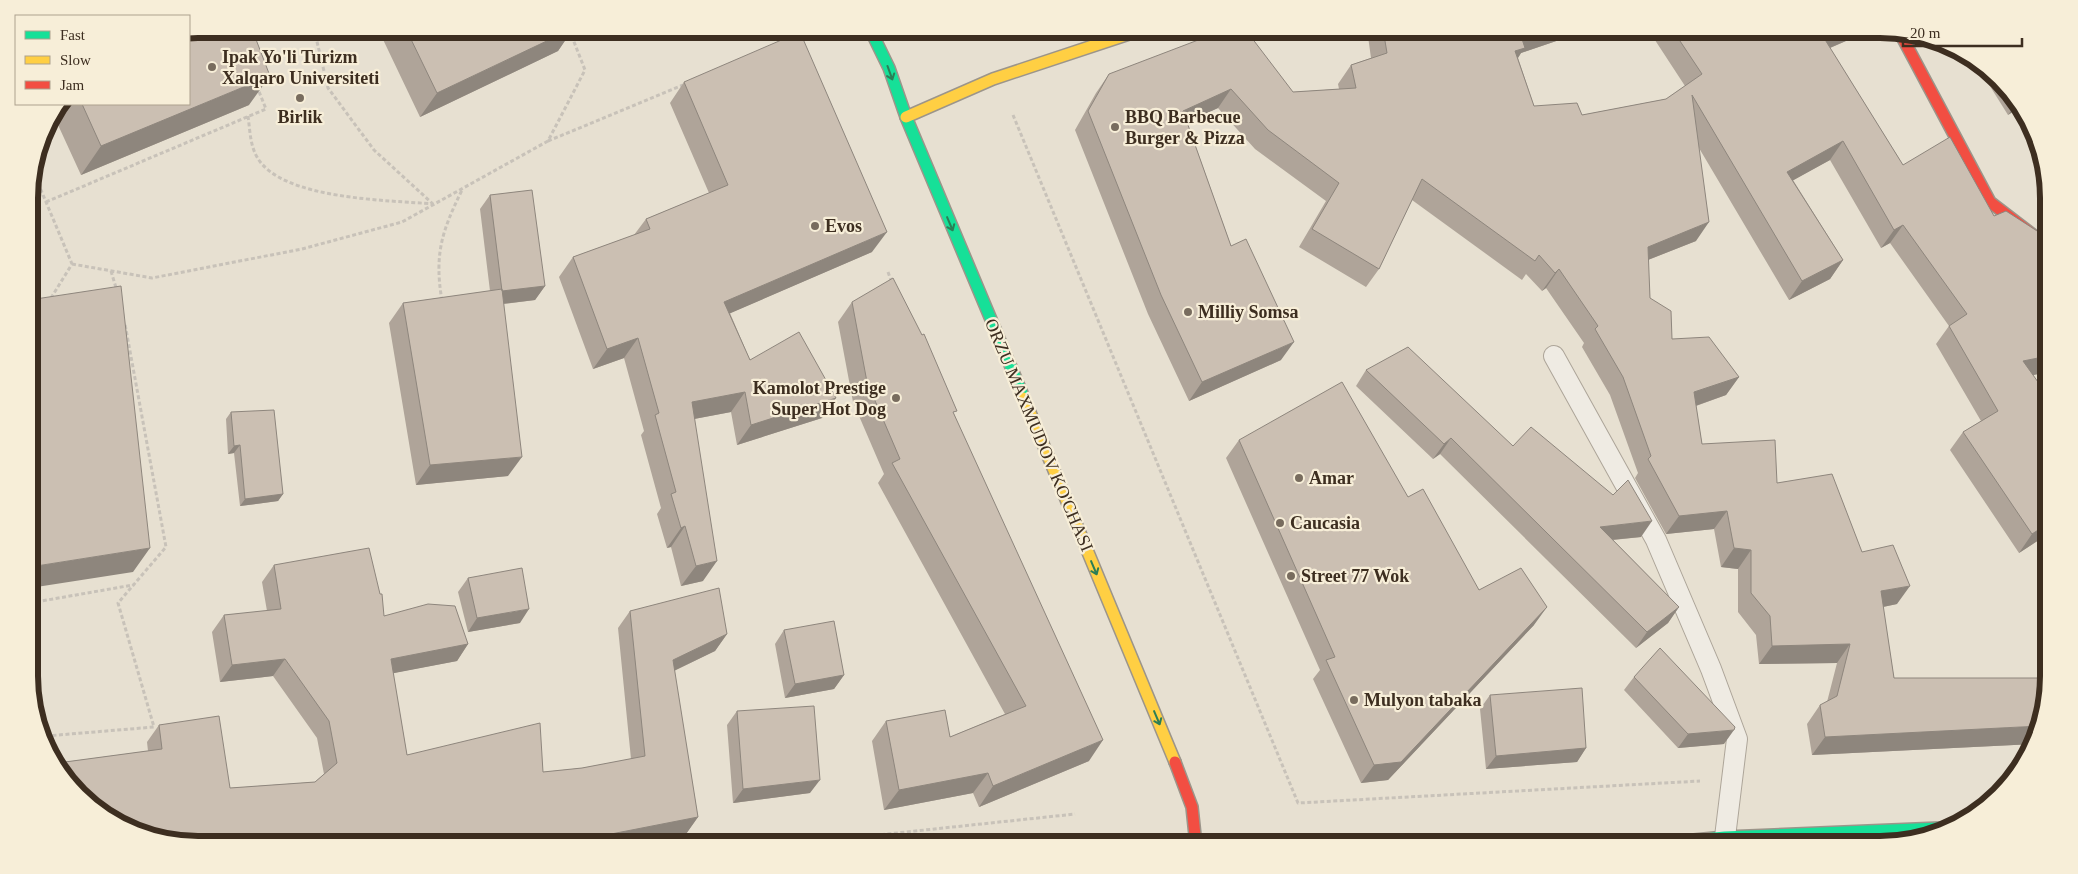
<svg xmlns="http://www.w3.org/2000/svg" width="2078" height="874" font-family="Georgia,serif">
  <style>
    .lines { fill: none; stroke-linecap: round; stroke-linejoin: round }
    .lane-casing { stroke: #ada599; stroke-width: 22 }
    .fast-casing { stroke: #9c958a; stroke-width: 14 }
    .slow-casing { stroke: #9c958a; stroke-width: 14 }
    .jam-casing { stroke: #9c958a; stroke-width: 14 }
    .path { stroke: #c8c2b9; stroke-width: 3; stroke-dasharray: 4 2.5; stroke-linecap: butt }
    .lane { stroke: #efebe3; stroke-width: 20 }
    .fast { stroke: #16e098; stroke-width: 11 }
    .slow { stroke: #ffcf43; stroke-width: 11 }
    .jam { stroke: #f24e42; stroke-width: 11 }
    .wall { fill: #afa499 }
    .shaded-wall { fill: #8e867d }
    .building { fill: #cbbfb2; stroke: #8e867d }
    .oneway { stroke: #2b7e56 }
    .poi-dot { fill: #786c5e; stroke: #f7eed8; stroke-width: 2 }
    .labels { text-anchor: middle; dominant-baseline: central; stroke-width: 4.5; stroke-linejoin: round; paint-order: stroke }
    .poi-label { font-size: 18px; font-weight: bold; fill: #3d2e20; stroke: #f7eed8; text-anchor: start }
    .street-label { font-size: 18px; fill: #3d2e20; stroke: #f7eed8 }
    .rim { fill: none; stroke: #3d2e20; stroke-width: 6 }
  </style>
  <rect width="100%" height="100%" fill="#e7e0d1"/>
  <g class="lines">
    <defs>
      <path id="lane" d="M1554,356l102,184 55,129 26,70 -12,98"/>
      <path id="fast" d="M870,29l19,39 17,49 118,281
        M1642,845l83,-8 215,-9"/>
      <path id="slow" d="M906,117l87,-38 151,-50
        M1024,398l151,364"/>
      <path id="jam" d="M1900,33l90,169 43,33
        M1175,762l17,45 4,38"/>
    </defs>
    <use href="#lane" class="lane-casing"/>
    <use href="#fast" class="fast-casing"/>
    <use href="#slow" class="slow-casing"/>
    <use href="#jam" class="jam-casing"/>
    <path class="path" d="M314,29l14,59 46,62 59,54
      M1013,115l285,688 402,-22
      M248,116c2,14 2,29 9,41 24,43 132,43 176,47
      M548,141l135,-56
      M33,171l39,93
      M46,202l220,-93 -8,-20
      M72,264l80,14 150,-29 100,-27 146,-81 37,-71 -16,-41
      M111,271l6,20
      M888,272l4,11
      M51,298l21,-34
      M442,301c-8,-47 0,-70 20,-111
      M30,603l103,-18
      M46,736l108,-9 -36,-124 48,-56 -41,-223
      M784,845l291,-31"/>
    <use href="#lane" class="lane"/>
    <use href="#fast" class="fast"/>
    <use href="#slow" class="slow"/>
    <use href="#jam" class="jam"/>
  </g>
  <path class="wall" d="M378,29h195l-15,22 -138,66z
    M1367,29h206l-5,8 -47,16 -3,5 16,48 48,9 84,-16 19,-13 -34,-52 3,-5h217l-2,2 -39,17 73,117 91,51 54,22v134l-15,3 15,21 1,146 -4,-6 -26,17 -69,-103 13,-18 18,-11 -45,-77 13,-18 -59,-83 -9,5 -51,-88 -37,20 50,80 -13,19 -41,21 -90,-152 -3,93 -48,19 2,38 22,41 67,38 -13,18 -30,11 6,38 75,39 85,69 35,52 -14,3 11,71 143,63 -2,3 -223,11 -5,-31 13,-19 7,-3 10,-39 -78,1 -3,-29 -18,-23v-43l-17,-2 -7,-38 -48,5 -31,-56 3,-5 -28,-78 -28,-48 2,-4 -38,-55 -4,3 -16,-17 -4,6 -110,-80 -33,69 -13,18 -67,-40 27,-46 -71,-52 -37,-41 -31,14 44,124 50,114 -92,41 -41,-87 -73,-184 21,-37 13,-19 184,18 46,-3 -1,-5 13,-19 20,-7z
    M1978,67l36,27 6,13 -12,8z
    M684,82l188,170 -142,61 20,47 72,58 -85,27 -6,-33 -37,7 9,162 -22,5 -10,-39 -4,1 -10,-34 4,-6 -20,-73 3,-4 -20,-73 -31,11 -34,-92 14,-20 61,-22 12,-16 63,-26 -39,-90z
    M61,104h128l60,1 -168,70 -28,-61z
    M490,195l55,91 -10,14 -32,4 5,172 -92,9 -27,-162 14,-20 87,-12 -10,-82z
    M852,302l102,112 135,347 -110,46 -6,-14 -89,17 -12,-69 14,-20 64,16 55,-23 -127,-231 6,-9 -31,-72 -15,-80z
    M1366,370l147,76 128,91 -28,3 66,67 -11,16 -32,25 -196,-194 -7,5 -77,-73z
    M231,412l52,82 -5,7 -38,5 -6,-53 -6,1 -2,-35z
    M1239,440l169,57 71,93 55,35 -146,155 -27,3 -48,-104 7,-9 -94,-212z
    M274,565l110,51 84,28 -11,17 -64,12 14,82 136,17 39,-4 49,-9 -13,-131 12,-17 97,23 -12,17 -41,20 24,146 -12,17 -55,11h-434l-64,-12 -69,-53 -4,-10 5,-8 83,-11 -1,-9 12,-17 71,63 85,-6 9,-8 -7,-36 -44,-62 -53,6 -8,-50 12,-17 43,-4 -5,-29z
    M468,578l52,45 -52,9 -10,-40z
    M784,630l60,45 -10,14 -49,9 -10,-54z
    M1634,677l90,67 -46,4 -54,-58z
    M1490,695l96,53 -9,14 -91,7 -6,-60z
    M737,711l73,82 -77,10 -6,-78z"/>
  <path class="shaded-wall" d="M572,29h1l-15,22 -138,66 17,-24z
    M1550,29h23l-5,8 -47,16 -9,14 -10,2 20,-30z
    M1845,29h26l-2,2 -58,25 13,-18z
    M270,76l-21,29 -168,70 20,-29z
    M1231,89l-13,19 -48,22 13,-19z
    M2017,102l3,5 -12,8z
    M1843,141l-13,19 -56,31 13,-19z
    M1709,222l-13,19 -61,24 13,-18z
    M1903,225l-13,18 -9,5 13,-18z
    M887,232l-15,20 -162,70 14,-20z
    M1843,260l-13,19 -41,21 13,-19z
    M1559,269l-13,19 -4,3 13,-18z
    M545,286l-10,14 -43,5 10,-14z
    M638,338l-14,20 -31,11 14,-20z
    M1294,342l-13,18 -92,41 13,-19z
    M2048,356v16l-38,8 13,-19z
    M1739,377l-13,18 -45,16 13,-19z
    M745,392l-14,20 -53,10 14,-20z
    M836,398l-14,20 -85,27 14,-20z
    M1451,438l-11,16 -7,5 11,-15z
    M240,445l-6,8 -6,1 6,-8z
    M522,457l-14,19 -92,9 14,-20z
    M283,494l-5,7 -38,5 5,-7z
    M1727,511l-13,18 -48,5 13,-18z
    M1652,521l-11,16 -52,5 11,-15z
    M2049,523v8l-4,5 -26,17 13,-19z
    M685,526l-14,21 -4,1 14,-20z
    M150,548l-17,24 -103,16v-21z
    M1734,548l17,2 -13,19 -17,-2z
    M717,561l-14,20 -22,5 15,-20z
    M1910,586l-13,18 -29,6 13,-19z
    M1547,607l-13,18 -146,155 -27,3 13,-18z
    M1679,607l-11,16 -32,25 11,-16z
    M529,609l-9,14 -52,9 9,-14z
    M727,634l-12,17 -54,26 12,-17z
    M468,644l-11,17 -78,15 12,-17z
    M1850,644l-13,19 -78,1 13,-18z
    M285,659l-12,17 -53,6 12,-17z
    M844,675l-10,14 -49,9 10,-14z
    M2040,726l-3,15 -2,3 -223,11 13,-18z
    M1734,730l-10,14 -46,4 10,-14z
    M1103,740l-14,21 -110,46 14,-21z
    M1586,748l-9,14 -91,7 10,-13z
    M988,773l-15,20 -89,17 15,-20z
    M820,780l-10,13 -77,10 10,-14z
    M698,817l-12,17 -55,11h-76z"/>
  <path class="building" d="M197,29h55l18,47 -169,70 -19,-42h107v-74z
    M406,29h166l-135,64z
    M1227,29h18l48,63 63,-4 -5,-23 36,-12 -4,-24h167l-28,10 3,9 -10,3 19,55 43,-3 5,12 84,-16 36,-25 -30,-45h173l-21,9 79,127 47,-28 44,79 12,-5 42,27v118l-25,5 25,35 1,127 -17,11 -69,-102 35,-21 -49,-85 18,-12 -64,-89 -9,5 -51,-89 -56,31 56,88 -41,21 -110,-186 17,127 -61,25 2,51 21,13 1,28 37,-2 30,40 -45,15 8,52 73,-4 2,43 55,-9 30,78 31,-7 17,41 -29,5 13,87h153l1,7 -8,41 -215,11 -5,-32 17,-9 13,-52 -78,2 -2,-30 -19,-23v-43l-17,-2 -7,-37 -48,5 -31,-57 3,-3 -28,-79 -28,-48 3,-3 -39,-57 -4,4 -16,-18 -4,6 -113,-82 -43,90 -67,-40 27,-46 -71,-53 -37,-41 -48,22 48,135 15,-7 48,103 -92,40 -41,-87 -73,-184 21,-37z
    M800,32l87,200 -163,70 26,58 49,-28 37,66 -85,27 -6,-33 -53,10 25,159 -21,5 -11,-40 -4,2 -10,-34 5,-2 -21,-77 4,-2 -21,-75 -31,11 -34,-92 77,-28 -4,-10 82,-34 -44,-103z
    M532,190l13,96 -43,5 -12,-96z
    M893,278l29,57 2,-1 33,77 -4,1 150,328 -110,46 -5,-13 -89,17 -13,-69 59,-11 5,27 76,-31 -134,-243 8,-4 -33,-77 -15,-80z
    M121,286l29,262 -120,19 -1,-267z
    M502,289l20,168 -92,8 -27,-162z
    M1408,347l105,99 18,-19 82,68 15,-15 24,41 -52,6 79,80 -32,25 -196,-194 -7,6 -78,-74z
    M1342,382l66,115 15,-8 56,101 42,-22 26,39 -146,155 -27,3 -48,-105 9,-3 -96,-217z
    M274,410l9,84 -38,5 -5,-54 -6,1 -3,-34z
    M369,548l11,46h2l2,22 44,-12 27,2 13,38 -77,15 16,96 133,-32 3,49 39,-4 63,-12 -15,-145 89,-23 8,46 -54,26 25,157 -143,28h-358l-64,-12 -65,-50 -3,-21 97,-13 -3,-24 60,-9 11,72 85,-6 22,-19 -8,-42 -44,-62 -53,6 -8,-50 57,-6 -7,-44z
    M522,568l7,41 -52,9 -9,-40z
    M834,621l10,54 -49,9 -11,-54z
    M1660,648l75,79 -1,3 -46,4 -54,-57z
    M1582,688l4,60 -90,8 -6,-61z
    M814,706l6,74 -77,9 -6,-78z"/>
  <defs><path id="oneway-shaft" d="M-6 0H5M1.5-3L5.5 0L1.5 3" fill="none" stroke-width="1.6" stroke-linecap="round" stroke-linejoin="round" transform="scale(1.25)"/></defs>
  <g class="oneway">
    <use href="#oneway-shaft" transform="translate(890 73) rotate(70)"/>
    <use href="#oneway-shaft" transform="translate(950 224) rotate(67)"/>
    <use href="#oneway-shaft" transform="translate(1094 568) rotate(67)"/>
    <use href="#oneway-shaft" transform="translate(1157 718) rotate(67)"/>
  </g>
  <g class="poi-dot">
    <circle cx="212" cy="67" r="5"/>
    <circle cx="300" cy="98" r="5"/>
    <circle cx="1115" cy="127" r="5"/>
    <circle cx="815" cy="226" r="5"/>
    <circle cx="1188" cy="312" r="5"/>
    <circle cx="896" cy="398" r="5"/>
    <circle cx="1299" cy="478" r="5"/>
    <circle cx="1280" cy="523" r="5"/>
    <circle cx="1291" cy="576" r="5"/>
    <circle cx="1354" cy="700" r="5"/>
  </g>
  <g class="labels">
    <g class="poi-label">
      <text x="222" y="57">Ipak Yo'li Turizm<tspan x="222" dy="21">Xalqaro Universiteti</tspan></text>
      <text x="300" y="117" text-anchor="middle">Birlik</text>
      <text x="1125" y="117">BBQ Barbecue<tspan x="1125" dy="21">Burger &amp; Pizza</tspan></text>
      <text x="825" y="226">Evos</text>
      <text x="1198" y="312">Milliy Somsa</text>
      <text x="886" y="388" text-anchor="end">Kamolot Prestige<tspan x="886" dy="21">Super Hot Dog</tspan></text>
      <text x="1309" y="478">Amar</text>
      <text x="1290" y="523">Caucasia</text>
      <text x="1301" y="576">Street 77 Wok</text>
      <text x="1364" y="700">Mulyon tabaka</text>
    </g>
    <g class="street-label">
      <text transform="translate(1039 435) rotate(67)">ORZU MAXMUDOV KO'CHASI</text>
    </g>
  </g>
  <path d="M0 0H2078V874H0ZM198 38H1880A160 160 0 0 1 2040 198V676A160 160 0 0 1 1880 836H198A160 160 0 0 1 38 676V198A160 160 0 0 1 198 38Z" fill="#f7eed8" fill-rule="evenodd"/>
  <path class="rim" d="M198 38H1880A160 160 0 0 1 2040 198V676A160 160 0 0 1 1880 836H198A160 160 0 0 1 38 676V198A160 160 0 0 1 198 38Z"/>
  <rect x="15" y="15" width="175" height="90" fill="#f7eed8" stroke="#ada18e"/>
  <rect x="25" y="31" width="25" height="8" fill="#16e098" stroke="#ada18e"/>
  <text x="60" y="40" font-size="15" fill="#3d2e20">Fast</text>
  <rect x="25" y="56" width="25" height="8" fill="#ffcf43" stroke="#ada18e"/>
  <text x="60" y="65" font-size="15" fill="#3d2e20">Slow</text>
  <rect x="25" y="81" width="25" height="8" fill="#f24e42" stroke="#ada18e"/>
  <text x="60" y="90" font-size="15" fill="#3d2e20">Jam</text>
  <path d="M1903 38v8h119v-8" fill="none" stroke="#3d2e20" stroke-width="2.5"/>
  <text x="1910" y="38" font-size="15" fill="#3d2e20" stroke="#f7eed8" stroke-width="4" paint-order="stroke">20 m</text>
</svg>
